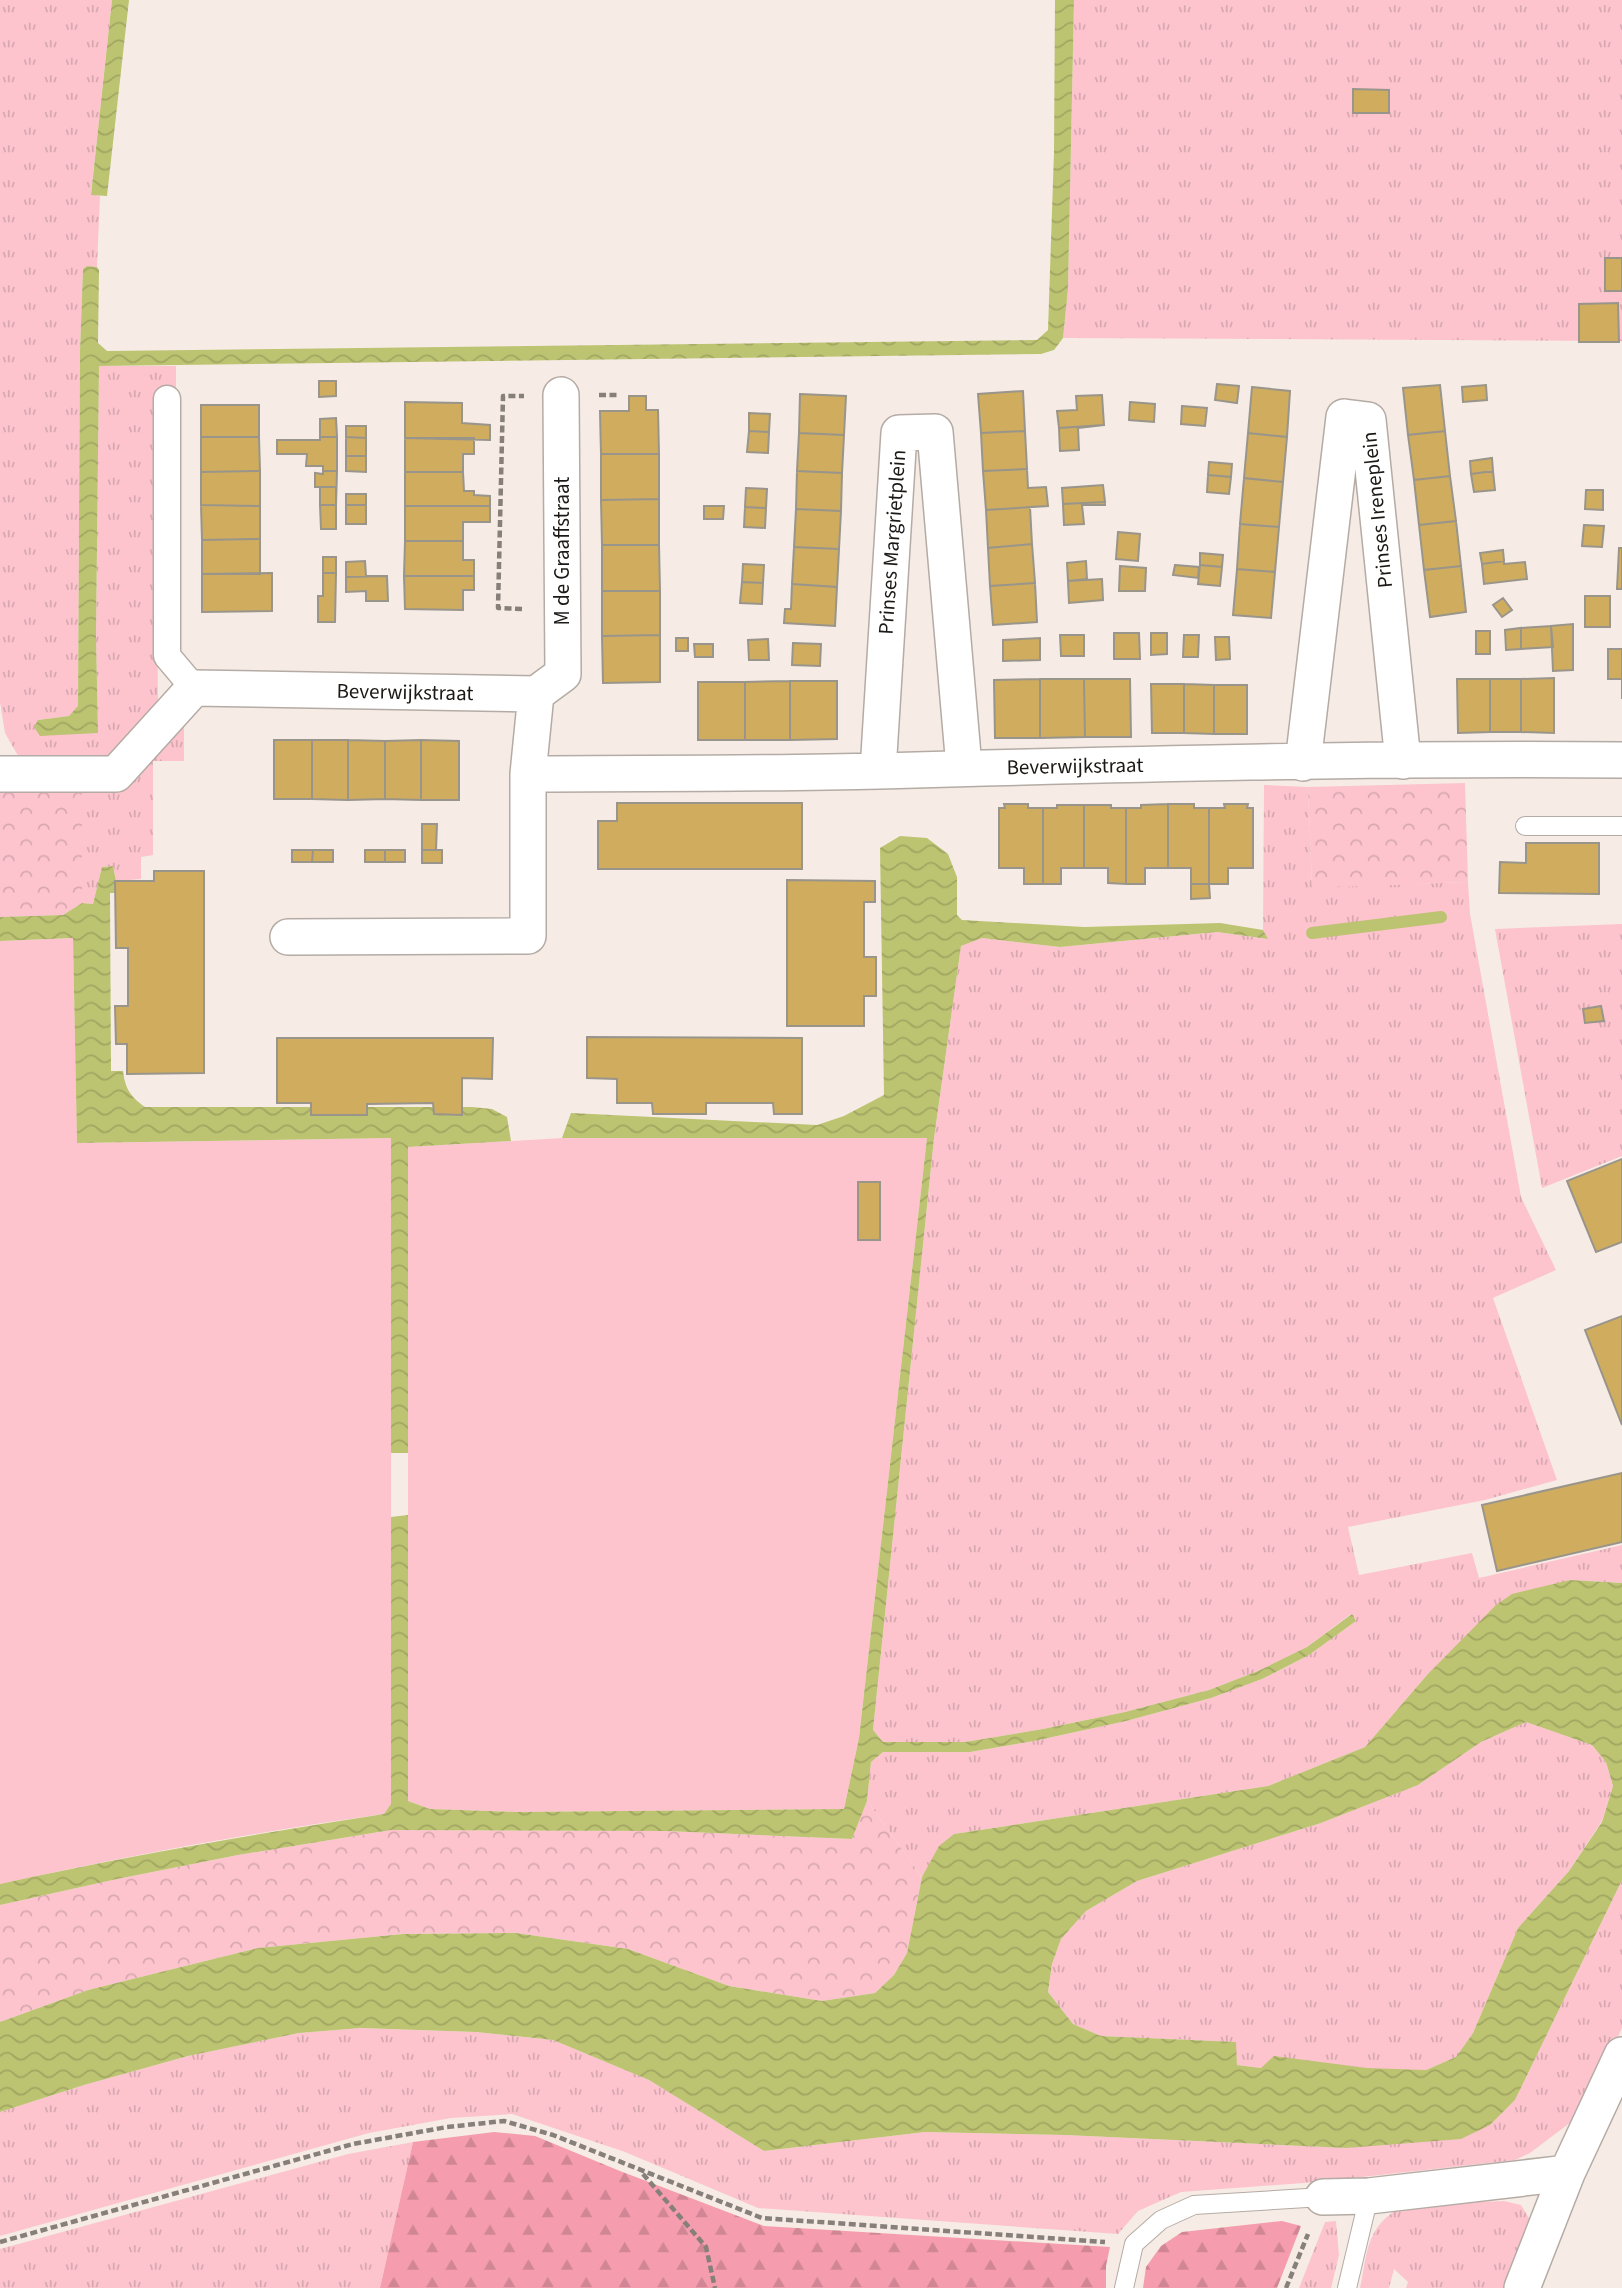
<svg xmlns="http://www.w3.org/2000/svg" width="1622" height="2288" font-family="'Source Sans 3',sans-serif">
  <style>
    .grass { fill: url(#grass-tufts) }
    .forest { fill: url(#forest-firs) }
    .park { fill: url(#park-crowns) }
    .pitch { fill: #fdc4ce }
    .water { fill: url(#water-waves); fill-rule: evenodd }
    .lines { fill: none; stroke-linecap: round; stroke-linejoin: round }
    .stream { stroke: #bcc371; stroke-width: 12 }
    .building { fill: #d0ad5e; stroke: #99958b; stroke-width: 2 }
    .service-casing { stroke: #b4aba4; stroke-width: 20 }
    .pedestrian-casing { stroke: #b4aba4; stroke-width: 29 }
    .minor-casing { stroke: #b4aba4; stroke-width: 38 }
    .path { stroke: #867f7a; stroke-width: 4.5; stroke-dasharray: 7 3.5; stroke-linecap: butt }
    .service { stroke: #fff; stroke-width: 18 }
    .pedestrian { stroke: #fff; stroke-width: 26 }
    .minor { stroke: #fff; stroke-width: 35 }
    .labels { text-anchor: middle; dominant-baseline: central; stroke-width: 5; stroke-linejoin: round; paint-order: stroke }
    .street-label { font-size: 21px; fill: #1b1815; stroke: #fff }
  </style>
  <defs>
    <pattern id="grass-tufts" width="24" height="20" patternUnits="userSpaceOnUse" patternTransform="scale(1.75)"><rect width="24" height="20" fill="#fdc4ce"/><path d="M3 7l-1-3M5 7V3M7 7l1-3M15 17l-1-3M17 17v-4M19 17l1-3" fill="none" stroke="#d8a8b0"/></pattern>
    <pattern id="forest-firs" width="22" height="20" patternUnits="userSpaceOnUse" patternTransform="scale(1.75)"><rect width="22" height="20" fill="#f59dae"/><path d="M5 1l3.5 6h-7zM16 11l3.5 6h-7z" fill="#d18695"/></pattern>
    <pattern id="park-crowns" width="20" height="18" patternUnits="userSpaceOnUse" patternTransform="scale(1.75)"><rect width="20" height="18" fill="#fdc4ce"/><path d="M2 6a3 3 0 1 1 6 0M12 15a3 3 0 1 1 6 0" fill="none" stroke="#d8a8b0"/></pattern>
    <pattern id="water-waves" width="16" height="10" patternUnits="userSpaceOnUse" patternTransform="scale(1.75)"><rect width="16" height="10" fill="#bcc371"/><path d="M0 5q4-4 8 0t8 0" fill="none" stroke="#a1a761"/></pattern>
  </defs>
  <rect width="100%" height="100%" fill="#f6ece5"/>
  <path class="grass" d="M0,0h112l-21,194 9,2 -3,71 -10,-1 -4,3 -3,82 -2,356 -9,9 -31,4 60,13 -2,-97 3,-270h77v24h-20l2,318 -49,56h-78l-14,-10 -12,-21 -5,-31z
    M1074,0h548v341l-559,-3 5,-49z
    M184,717v44h-31v94l-12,2v22l-25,2 -3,-15 -11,1 -9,37 -11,-1v-119z
    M1264,785l44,2 4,100 156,-5 2,32 51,283 35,73 -63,28 64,182 -72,20 -137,27 11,48 113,-22 7,25 143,-33v38l-53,-3 -142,95 -62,72 -97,39 -314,48 -23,29 -9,14 -55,-76 4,-39 12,-10h87l64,-11 92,-20 85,-23 51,-19 47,-24 47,-34 -5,-7 -44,33 -49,24 -49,19 -84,22 -82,17 -78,13h-82l-10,-12 61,-592 27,-192 21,-8 78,9 157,-15 50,7 -4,-9z
    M1622,924v232l-80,32 -47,-259z
    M1526,1722l66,23 14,17 7,24 -11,35 -33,50 -51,57 -45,105 -17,24 -30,13 -165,-2 -24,-3 -2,-23 -134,-6 -28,-12 -25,-32 4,-28 9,-25 25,-28 51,-30 184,-58 97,-38 63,-43z
    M1622,1880v148l-39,85 -53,40 -15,7 -198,22 -136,10 -43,19 -20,23 -360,-26 -133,-56 -113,-38 -61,4 -82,15 -369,103v-124l84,-27 104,-29 111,-23 62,-5 115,4 77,8 96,40 115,71 161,-19 140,3 281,13 144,-23 25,-25z
    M413,2142l-33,146h-380v-39l348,-95z
    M1504,2201l17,4 12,20 -21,63h-106l2,-6 -14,-13 -5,19h-29c4,-17 5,-38 13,-53 5,-11 16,-22 27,-26 26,-9 76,-6 104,-8z
    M1336,2221l3,34 -8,33h-32l26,-66z"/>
  <path class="forest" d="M494,2132l41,4 85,35 144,55 346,21 -4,19v22h-726l33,-146z
    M1282,2221l19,5 -24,62h-134l3,-21 15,-21 21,-14z"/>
  <path class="park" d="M1465,783l3,99 -156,6 -4,-101z
    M82,784v119l-19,12 -63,2v-132z
    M867,1801l55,76 -15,76 -13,22 -19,18 -53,8 -93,-15 -101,-37 -112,-16 -113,1 -145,14 -170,42 -88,32v-117l117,-26 121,-24 153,-25 275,1 186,8z"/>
  <path class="pitch" d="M73,938l4,205 314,-5v667l-7,9c-129,18 -257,42 -384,70v-943z
    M562,1138h365l-68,600 -15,71 -326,3 -88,-3 -22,-8v-654z"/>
  <path class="water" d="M112,0h17l-22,196 -16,-1z
    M1055,0h19l-6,289 -5,49 -9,12 -13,4 -942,12 -3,270 2,97 -58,3 -6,-9 4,-7 31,-4 9,-10 2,-355 3,-82 4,-3 10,1 2,3 -1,73 9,8 930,-11 11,-10 6,-178z
    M900,836l27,2 21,16 9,23v38l5,5 122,7 136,-4 43,7 5,9 -51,-7 -157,15 -78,-9 -21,8 -27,192 -61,592 10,12h82l78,-13 82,-17 84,-22 49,-19 49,-24 45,-33 4,7 -47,34 -47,24 -51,19 -85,23 -92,20 -64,11h-87l-12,10 -4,39 -15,38 -186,-8 -275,-1 -153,25 -121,24 -117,26v-21c127,-28 256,-50 384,-70l7,-10v-287l17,-2v286l22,8 88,3 326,-3 15,-71 68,-600h-365l9,-25 246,12 27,-9 40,-21 -4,-247z
    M113,866l3,15 -1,12h-5l1,178h12c2,18 8,26 22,36h327l20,2 15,8 4,24 -103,6v306h-17v-315l-314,5 -4,-205 -73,3v-24l63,-2 19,-12 11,1 9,-37z
    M1570,1580l52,3v297l-107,220 -25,25 -29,14 -115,9 -281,-13 -140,-3 -161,19 -115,-71 -96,-40 -77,-8 -115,-4 -62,5 -111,23 -104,29 -84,27v-90l88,-32 170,-42 145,-14 113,-1 112,16 101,37 93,15 53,-8 19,-18 13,-22 15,-76 17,-31 15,-12 314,-48 97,-39 62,-72 69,-70 16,-11zM1526,1722l66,23 14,17 7,24 -11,36 -33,49 -51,57 -45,105 -17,24 -30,13 -59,-2 -93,-12 -13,12 -24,-3 -1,-23 -135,-6 -28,-12 -25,-32 4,-28 9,-25 25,-28 51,-30 184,-58 97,-38 63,-43z"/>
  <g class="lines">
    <path class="stream" d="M1312,933l129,-16"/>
  </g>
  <path class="building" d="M1353,89l36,1v23h-36z
    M1605,258h17v33h-17z
    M1618,303l1,39h-40v-38z
    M319,381h17v15l-17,1z
    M1217,384l22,2 -2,17 -22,-3z
    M1440,385l5,46 -37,4 -5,-47z
    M1486,385l1,15 -24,2 -1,-15z
    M1252,387l38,4 -3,46 -39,-4z
    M1023,391l2,40 -44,2 -3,-39z
    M800,394l46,2 -2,39 -45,-2z
    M1102,395l2,30 -45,3 -2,-17 20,-1 -1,-14z
    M629,396h17v14h12l1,44h-58l-1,-43h29z
    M405,402l57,1v20l28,2v15l-85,-2z
    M1130,402l25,2 -1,18 -25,-2z
    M201,405h58v32h-58z
    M1182,406l25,2 -2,18 -24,-2z
    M749,413l21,1 -1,18 -20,-1z
    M336,418l1,19h-17v-18z
    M1104,425l-26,3 1,22 -19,1 -1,-23z
    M346,426h20v12l-20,-1z
    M749,431l20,1 -1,21 -21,-1z
    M1025,431l2,38 -44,2 -2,-38z
    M1445,431l5,45 -36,4 -6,-45z
    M799,433l45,2 -2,38 -45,-2z
    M1248,433l39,4 -4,45 -39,-4z
    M201,437h58l1,34 -59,1z
    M320,437h17v34h-14v-5h-17l1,-12h-30v-14h43z
    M346,437l20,1v18h-20z
    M405,438h69v16h-11v18h-58z
    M601,454h58v45l-58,1z
    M346,456h20v16l-20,-1z
    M1492,458l1,13 -22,3 -1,-13z
    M1209,462l23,2 -1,13 -23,-2z
    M1027,469l1,19 18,-1 2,19 -62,4 -3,-39z
    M260,471v35l-59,-1v-33z
    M323,471h14l-1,34h-16v-18h-5v-14l8,1z
    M797,471l45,2 -1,38 -45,-2z
    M1493,471l2,19 -21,2 -3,-18z
    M405,472h58l1,19h10v4l16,1v10h-85z
    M1208,475l23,2 -2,17 -22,-2z
    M1450,476l6,45 -37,4 -5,-45z
    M1244,478l39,4 -4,45 -39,-3z
    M1103,485l2,17 -42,2 -1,-16z
    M320,487h16v18h-16z
    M746,488l21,1 -1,19 -21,-1z
    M1586,490h17v20l-18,-1z
    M346,494h20v11h-20z
    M659,499v46h-57l-1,-45z
    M1105,502v3h-23l2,19 -20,1 -1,-21z
    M201,505l59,1v33l-58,1z
    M320,505h16v24h-15z
    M346,505h20v19h-20z
    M405,506h85v16h-27v19h-58z
    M704,506h20l-1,13h-19z
    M1048,506l-18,1 2,37 -44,4 -2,-38z
    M745,507l21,1 -1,20 -21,-1z
    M796,509l45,2 -2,38 -45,-2z
    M1456,521l5,45 -37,4 -5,-45z
    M1240,524l39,3 -4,45 -38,-3z
    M1584,525l20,1 -2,21 -20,-1z
    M1118,532l22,2 -2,27 -22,-2z
    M260,539v35h-58v-34z
    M405,541h58v19h11v16h-70z
    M1032,544l3,39 -45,3 -2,-38z
    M602,545h57l1,46h-58z
    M794,547l45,2 -2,38 -45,-3z
    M1619,548h3v41h-5z
    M1503,550l1,11 -22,3 -2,-11z
    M1200,553l23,2 -1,12 -22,-2z
    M323,557h13v16h-13z
    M365,561l1,15h21l-41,1v-15z
    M1086,561l1,18 -19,2 -1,-18z
    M1504,561v3l21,-2 2,17 -43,5 -2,-20z
    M743,564l21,1 -1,18 -21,-1z
    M1175,565l24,2 -1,11 -25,-3z
    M1200,565l22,2 -2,19 -22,-2z
    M1120,566l26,2 -1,23h-26z
    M1461,566l5,46 -36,5 -6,-47z
    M1237,569l38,3 -4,46 -38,-3z
    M272,573v38l-70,1v-38z
    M323,573h13l-1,49h-17v-26h5z
    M387,576l1,25h-22v-10l-20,1v-15z
    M404,576h70v14h-11v20l-58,-1z
    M1102,579l1,21 -34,3 -1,-22z
    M742,582l21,1 -1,21 -22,-1z
    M1035,583l2,39 -44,3 -3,-39z
    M792,584l45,3 -2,39 -51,-3 1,-14h6z
    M602,591h58v44l-58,1z
    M1585,596h25v31h-25z
    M1503,598l9,12 -10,7 -9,-12z
    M1573,624v46l-20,1 -2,-45z
    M1551,626l2,21 -32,2v-21z
    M1521,628v21l-15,1 -1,-20z
    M1476,631h14v23h-14z
    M1114,633h25l1,26h-26z
    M1151,633h16v21l-16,1z
    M660,635v47l-57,1 -1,-47z
    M1060,635h24v21h-23z
    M1184,635h15l-1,22h-15z
    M1215,637h14l1,22 -14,1z
    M676,638h12v13h-12z
    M1040,638v22l-37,1v-21z
    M768,639l1,21h-20l-1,-20z
    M793,643l28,1 -1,22 -28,-1z
    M694,644h19v13h-18z
    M1608,649h14v50v-20h-14z
    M1554,678v55l-33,-1v-53z
    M1040,679h44l1,58 -45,1z
    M1040,679v59h-45l-1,-58z
    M1084,679h46l1,58h-46z
    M1457,679h33v53l-32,1z
    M1490,679h31v53h-31z
    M790,681v59h-45v-58z
    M790,681h47v58l-47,1z
    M698,682h47v58h-47z
    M1151,684h33v49h-32z
    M1184,684l30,1v49l-30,-1z
    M1214,685h33v49h-33z
    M274,740h38v59h-38z
    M312,740h36v60l-36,-1z
    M348,740l37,1v58l-37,1z
    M421,740l38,1v59h-38z
    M421,740v60l-36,-1v-58z
    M617,803h185v66h-204v-48h19z
    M1004,804h24v4h15v76h-19v-16h-25v-60h6z
    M1168,804v64h-23v16h-19v-76h15v-3z
    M1168,804h26v4h15v76h-18v-16h-23z
    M1224,804h24l-1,4h6v60h-25v16h-19v-76h16z
    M1057,805h27v63h-23v16h-18v-76h14z
    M1084,805h27v3h15v76l-18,-1v-15h-24z
    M422,824h15l-1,26h-14z
    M1526,843h73v51l-100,-1 1,-31 26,1z
    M292,850h21l-1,12h-20z
    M313,850h20v12h-21z
    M365,850h20v12h-20z
    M385,850h20v12h-20z
    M422,850h20v13h-20z
    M154,871h50v202l-77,1v-30h-11l-1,-38h13v-58h-12l-1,-67h39z
    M787,880l88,1v21h-11v55h12v39h-12v30h-77z
    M1191,884h18l1,14 -19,1z
    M1601,1006l3,15 -19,2 -2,-14z
    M587,1037l215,1v76h-28l-1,-11h-67v11h-53l-1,-11h-35v-24l-30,-1z
    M277,1038h216l-1,41 -30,-1v37l-28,-1 -1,-11 -66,1v11h-56v-12h-34z
    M1622,1159v83l-26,10 -29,-71z
    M858,1182h22v58h-22z
    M1622,1316v109l-37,-95z
    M1622,1473v69l-125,29 -15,-66z"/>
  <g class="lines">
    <defs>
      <path id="service" d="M1525,826h97
        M1124,2288l10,-44 27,-24 33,-15 129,-8
        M1347,2288l22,-92"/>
      <path id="pedestrian" d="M167,399v257l27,32"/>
      <path id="minor" d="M536,694l27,-20 -2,-279
        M1303,763l41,-346 24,3 35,341
        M878,771l21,-338 36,-1 29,335
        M0,774h116l78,-86 342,6 -8,80c117,-1 234,0 352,-3 247,-7 495,-13 742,-11
        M288,937l240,-1v-162
        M1323,2197l46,-1 198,-23
        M1522,2288l45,-115 55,-118"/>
    </defs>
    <use href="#service" class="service-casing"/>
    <use href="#pedestrian" class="pedestrian-casing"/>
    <use href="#minor" class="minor-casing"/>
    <path class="path" d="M599,395h20
      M522,609l-24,-1 5,-212h21
      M643,2174l63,73 9,41
      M0,2242l353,-98 94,-17 57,-6 49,14 209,83 343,24
      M1286,2288l22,-54"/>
    <use href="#service" class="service"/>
    <use href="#pedestrian" class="pedestrian"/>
    <use href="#minor" class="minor"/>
  </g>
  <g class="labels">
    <g class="street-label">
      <text transform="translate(1377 510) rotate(-96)">Prinses Ireneplein</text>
      <text transform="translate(892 542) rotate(-86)">Prinses Margrietplein</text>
      <text transform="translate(562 551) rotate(-90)">M de Graaffstraat</text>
      <text transform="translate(405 692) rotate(1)">Beverwijkstraat</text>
      <text transform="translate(1075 766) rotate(-1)">Beverwijkstraat</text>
    </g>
  </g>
</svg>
